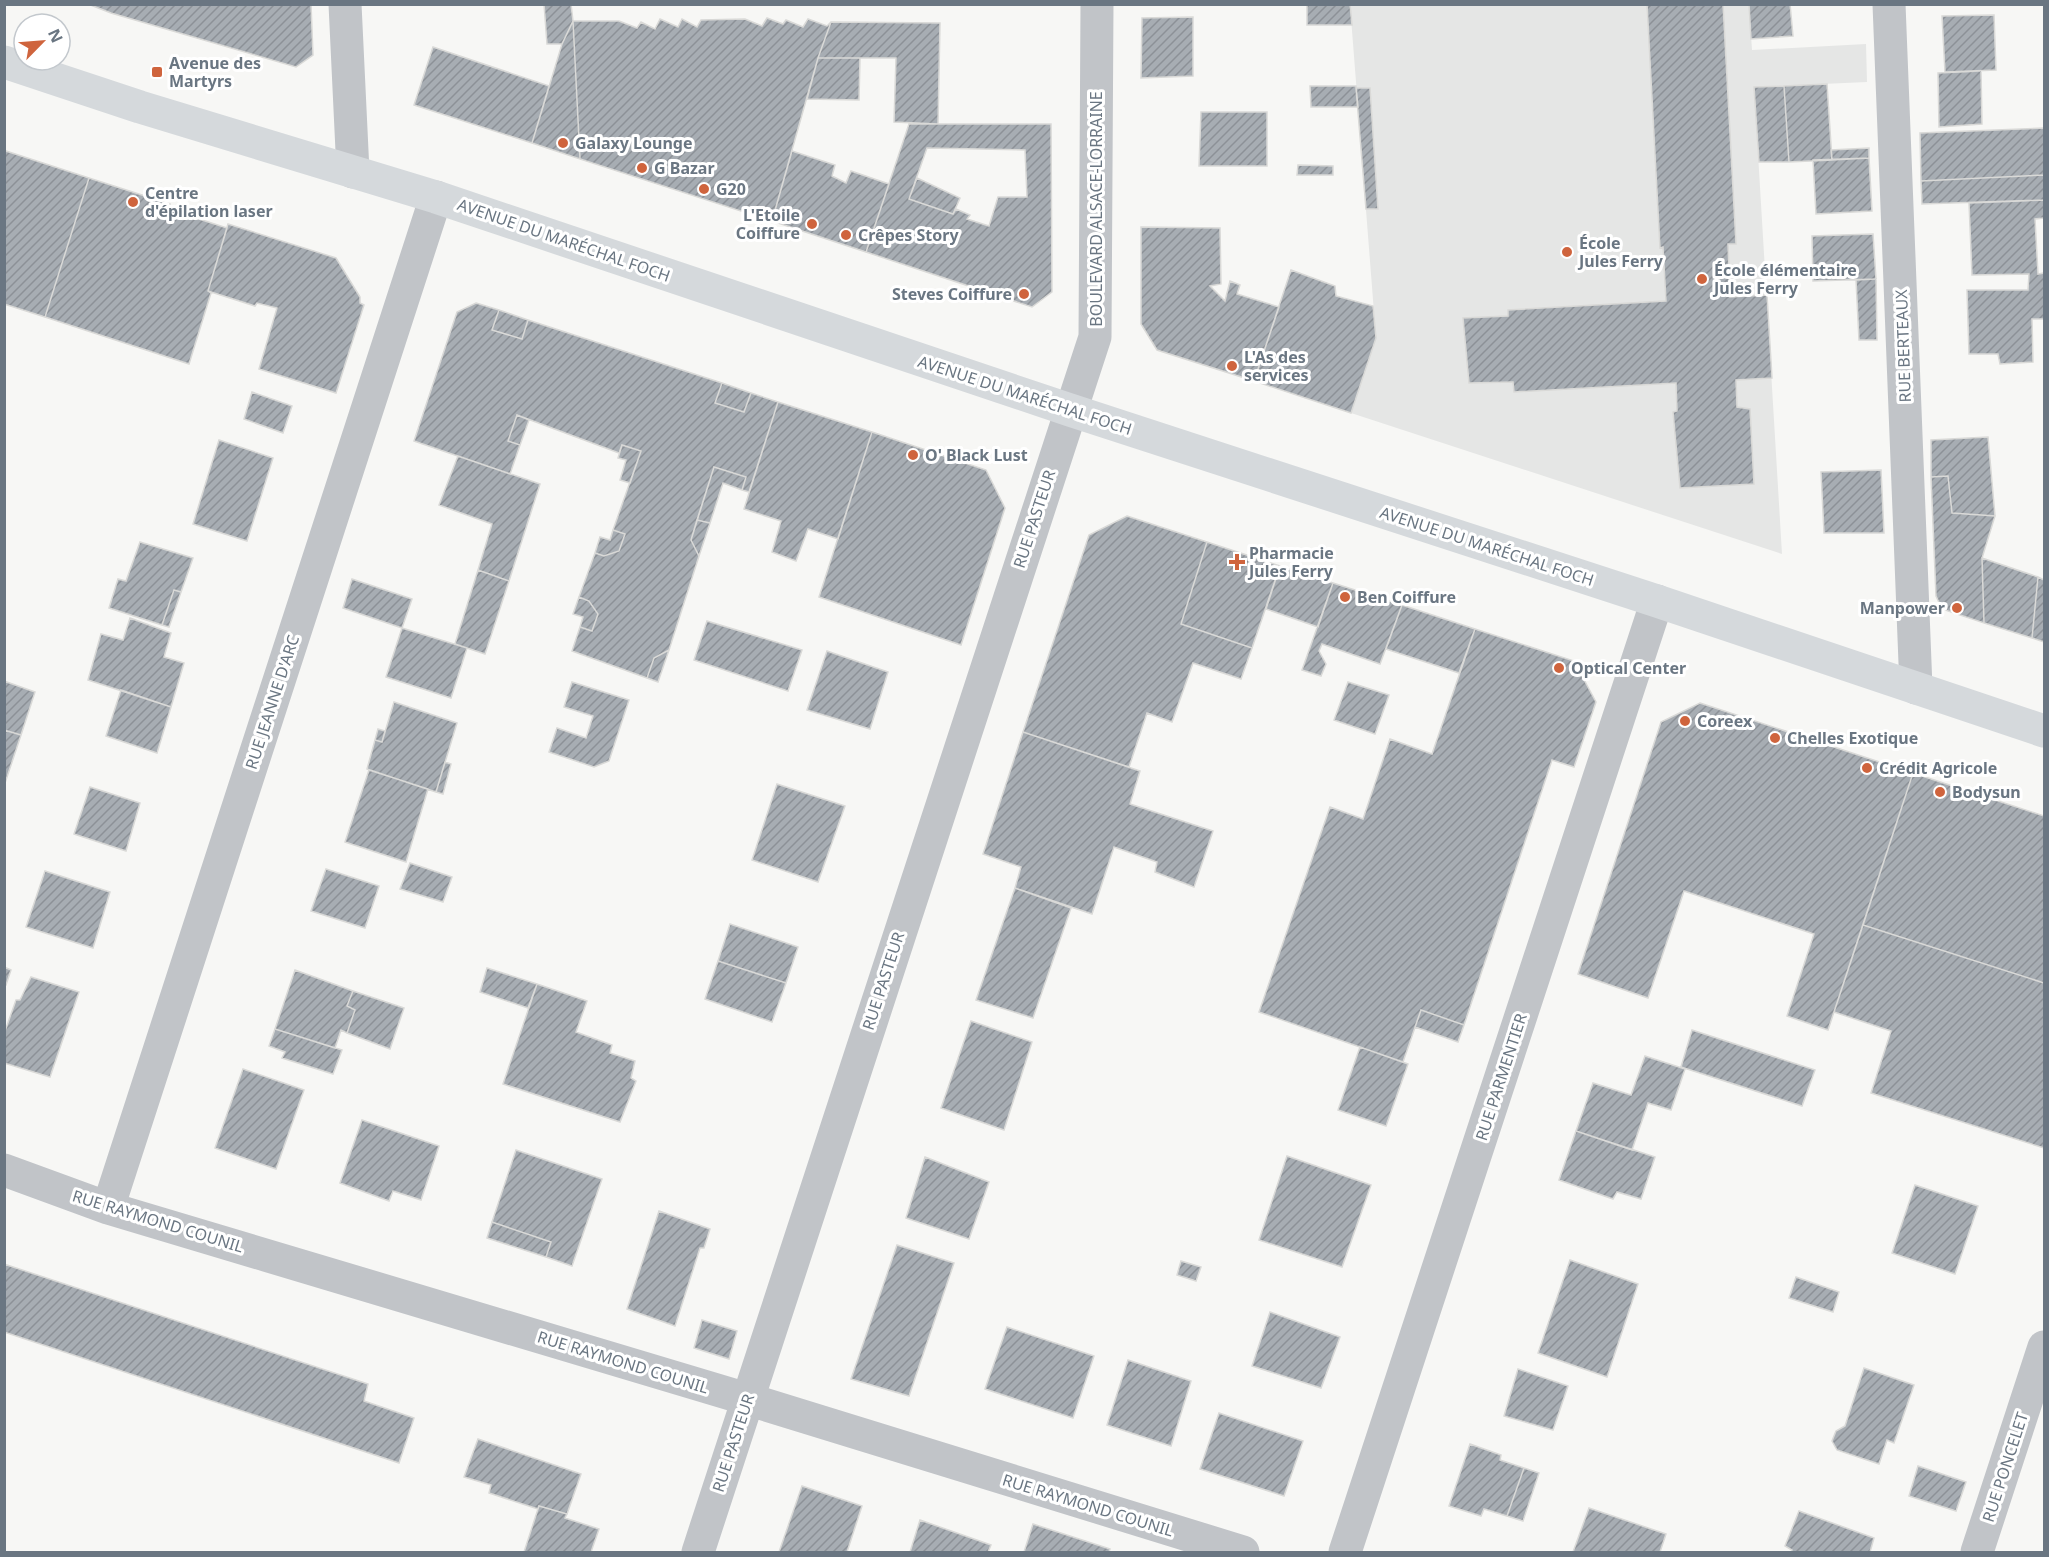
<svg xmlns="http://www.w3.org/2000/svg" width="2049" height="1557" font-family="'Noto Sans',sans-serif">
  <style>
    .built { fill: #e5e6e5 }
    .building { fill: url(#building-hatch); stroke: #d9d9d7; stroke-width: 1.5; fill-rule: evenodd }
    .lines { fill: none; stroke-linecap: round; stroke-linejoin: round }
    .street { stroke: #c1c4c8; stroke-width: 33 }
    .secondary { stroke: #d5d9dc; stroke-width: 33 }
    .poi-dot { fill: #cf643d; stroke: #fff; stroke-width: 2 }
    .labels { text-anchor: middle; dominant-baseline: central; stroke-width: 6; stroke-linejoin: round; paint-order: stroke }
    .poi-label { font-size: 16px; font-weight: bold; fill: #6a7682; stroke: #fff; text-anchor: start }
    .street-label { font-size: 16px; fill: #6a7682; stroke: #fff }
  </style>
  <defs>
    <pattern id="building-hatch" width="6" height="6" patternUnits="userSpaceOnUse" patternTransform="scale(1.5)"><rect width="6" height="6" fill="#a7adb3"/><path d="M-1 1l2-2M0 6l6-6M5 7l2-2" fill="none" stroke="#8c9197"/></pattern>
  </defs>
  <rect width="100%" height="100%" fill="#f7f7f5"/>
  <path class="built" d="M1350,5h399l3,45 114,-6 1,38 -113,5 28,467 -431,-141 25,-75z"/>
  <path class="building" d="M88,4h223l2,51 -17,12 -185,-54z
    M544,4h27l2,17 -11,23h-15z
    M1307,4h43l2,21h-45z
    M1647,4h76l13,240h-8l2,53 37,-2 5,83 -36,2 1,27 13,2 4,75 -74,4 -7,-76 4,-1 -1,-28 -162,9 -1,-10 -44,1 -6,-65 45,-2v-6l158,-9 -3,-54 -3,1z
    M1749,4h41l3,32 -42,3z
    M1994,15l2,55 -51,2 -3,-56z
    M1193,17v59l-52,2 1,-60z
    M767,18l16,6 3,-4 17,7 5,-8 19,7 4,-4 -13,36 -46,163 -192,-62 -7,-138h46l18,7 4,-6 14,7 5,-10 18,8 4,-8 15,8 4,-7 44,-1 17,7z
    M573,21l7,138 -48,-16 30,-99z
    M831,22l109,1 -2,101 -44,-2 2,-64h-78z
    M433,47l116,39 -17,57 -118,-38z
    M818,58h42l-1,42 -52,-1z
    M1981,71l1,53 -43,3 -1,-54z
    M1827,84l5,76 -43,2 -5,-76z
    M1310,86h46l2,21h-47z
    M1784,86l5,76h-30l-5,-75z
    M1356,88h14l8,121h-12z
    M1201,112h66v54h-68z
    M909,124h142l1,168 -20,15 -166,-55zM927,148l98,2 2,47h-29l-9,29 -22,-7 3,-4 -14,-6 -3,5 -44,-15z
    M2044,128v47l-123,6 -1,-48z
    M1869,148v10l-37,2 -1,-10z
    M6,151l83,27 -44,139 -41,-13v-148z
    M792,151l43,14 -3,11 14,7 5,-12 38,13 -23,68 -94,-31z
    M1869,158l3,53 -56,3 -3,-54z
    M1298,165l35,1v9h-36z
    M2044,175v25l-122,4 -1,-23z
    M89,178l81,26 -2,5 59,19 -19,63 3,2 -22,71 -144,-47z
    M917,178l43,20 -7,16 -44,-15z
    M2044,200v18l-9,1 3,55 6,-1v46h-12l1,43 -33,2 -2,-10h-29l-2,-64h61l1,-16 -57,1 -3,-72z
    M228,224l108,34 24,39v6l4,2 -28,88 -77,-24 18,-61 -20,-5 -2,3 -47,-15z
    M1141,227l79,1 1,56 -11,2 15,15 5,-20 10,4 -3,9 42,13 -25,74 -97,-31 -16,-26z
    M1873,234l3,45 -63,2 -1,-45z
    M1291,270l44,16 1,10 37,10 3,32 -25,75 -97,-32z
    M1876,279l1,61h-18l-3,-60z
    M476,303l23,7 -7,20 30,9 6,-19 194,63 -7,20 29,9 7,-19 27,9 -29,90 -7,-2 4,-13 -32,-10 -23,73 8,16 -30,94 -15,8 -7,20 -75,-27 8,-24 12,4 6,-17 -9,-13 -10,-4 16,-44 9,3 15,-5 6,-17 -12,-4 28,-79 -19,-6 -3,8 -102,-38 -9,26 12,4 -10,29 -96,-33 43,-129z
    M499,310l29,10 -6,19 -30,-9z
    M722,383l29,10 -7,19 -29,-9z
    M252,392l40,14 -9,27 -39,-14z
    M778,402l94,30 -34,107 -30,-10 -12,32 -24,-9 9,-31 -37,-12z
    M517,415l12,5 -9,25 -12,-4z
    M872,432l114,38 19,38 -44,137 -142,-48z
    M1988,437l7,79 -43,-3 -4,-37 -17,1v-37z
    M219,440l54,18 -26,83 -54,-17z
    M622,445l19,6 -11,32 -10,-3 6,-20 -8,-2z
    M458,456l82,28 -31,97 -31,-11 14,-46 -53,-19z
    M714,467l32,10 -4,13 -19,-7 -13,40 -13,-3z
    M1881,470l3,63h-60l-3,-61z
    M1948,476l4,37 43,3 -13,42 2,65 -42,-14 -6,-13 -5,-119z
    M1127,516l80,26 -26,82 71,24 -11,31 -48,-16 -21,59 -25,-9 -18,54 -106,-35 66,-197z
    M697,520l13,3 -11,33 -8,-16z
    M613,530l12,4 -6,17 -15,5 -9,-3 5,-16 10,3z
    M140,542l53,16 -12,34 -7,-2 -12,35 -53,-17 9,-29 8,2z
    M1207,542l73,24 -28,82 -71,-24z
    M1982,558l56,19 -6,61 -48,-15z
    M1280,566l53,17 -15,44 -52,-18z
    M478,570l31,11 -24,73 -30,-10z
    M2038,577l6,3v62l-12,-4z
    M352,579l60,20 -10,29 -59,-20z
    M1333,583l69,22 -22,59 -58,-20 -3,7 7,13 -5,12 -19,-6z
    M174,590l7,2 -12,35 -7,-2z
    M579,597l10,4 9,13 -6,17 -12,-4 3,-10 -10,-3z
    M1402,605l73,24 -16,44 -73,-24z
    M130,618l41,15 -7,24 20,6 -13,44 -83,-27 13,-46 22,6z
    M707,621l95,29 -14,41 -94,-31z
    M402,628l65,20 -16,50 -65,-21z
    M1475,629l99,32 22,41 -22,65 -22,-7 -88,265 -43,-15 -18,52 -144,-50 71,-205 33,12 27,-80 42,15z
    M669,650l-11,32 -11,-4 7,-20z
    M827,651l61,21 -18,57 -63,-19z
    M4,681l31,11 -14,43 -17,-5z
    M572,682l57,18 -20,61 -15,6 -45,-15 8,-24 29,10 7,-22 -29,-9z
    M1348,682l41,13 -14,39 -41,-14z
    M121,690l50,17 -14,46 -51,-17z
    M394,702l63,21 -21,69 -69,-23 8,-29 7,2z
    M1700,703l213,70 -85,257 -41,-14 27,-82 -130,-43 -36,107 -70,-24 83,-252z
    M378,729l7,2 -3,11 -7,-2z
    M4,730l17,5 -16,48h-1z
    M1023,732l117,39 -10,33 83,27 -19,56 -39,-15 2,-10 -43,-15 -22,67 -77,-26 6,-21 -38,-13z
    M445,762l6,2 -8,30 -7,-2z
    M369,770l59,19 -22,73 -61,-20z
    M1913,773l131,43v167l-181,-58z
    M777,784l68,22 -27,76 -66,-22z
    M90,787l50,16 -14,48 -52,-17z
    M410,863l42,14 -9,25 -43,-13z
    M326,869l53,17 -14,42 -54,-17z
    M45,871l65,21 -17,56 -67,-21z
    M1015,888l56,20 -38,110 -57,-18z
    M730,924l68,23 -12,36 -68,-22z
    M1863,925l181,58v165l-173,-55 20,-62 -57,-19z
    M718,961l68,22 -14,39 -67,-23z
    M4,967l7,3 -5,15 -2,-1z
    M487,968l50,16 -9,24 -48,-16z
    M295,970l58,21 -6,15 8,4 -8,23 -6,-3 -6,18 -60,-19z
    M31,977l48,15 -29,85 -46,-14v-29l12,-34h4z
    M537,984l50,17 -11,31 36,13 -2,8 25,8 -4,17 5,3 -16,41 -117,-38z
    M353,991l51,17 -14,41 -43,-16 8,-23 -8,-4z
    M1421,1010l43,15 -6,17 -43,-15z
    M971,1021l61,21 -28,88 -63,-22z
    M275,1029l67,21 -9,24 -51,-16 3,-6 -16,-6z
    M1692,1030l123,40 -13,36 -121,-39z
    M1360,1047l48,17 -22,62 -48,-16z
    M1645,1056l40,13 -14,41 -23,-7 -16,47 -56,-19 17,-48 38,12z
    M243,1069l61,21 -28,79 -61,-21z
    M362,1120l77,26 -18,54 -28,-9 -4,10 -49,-18z
    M1576,1131l79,26 -14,42 -24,-7 -4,7 -54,-19z
    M516,1150l86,29 -30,87 -26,-9 5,-15 -59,-20z
    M1287,1156l84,29 -29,82 -83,-27z
    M925,1157l64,25 -20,57 -63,-21z
    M1915,1185l63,21 -23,68 -63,-21z
    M659,1211l51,18 -6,19h-4l-25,78 -48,-17z
    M492,1222l59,20 -5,15 -59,-19z
    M897,1245l57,18 -45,133 -58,-17z
    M1570,1260l68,24 -31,93 -69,-24z
    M1181,1261l20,6 -5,14 -19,-6z
    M4,1264l364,120 -4,17 50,17 -15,45 -395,-131z
    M1796,1277l43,15 -6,20 -44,-14z
    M1270,1312l70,25 -19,51 -69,-22z
    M702,1320l35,11 -8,28 -35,-11z
    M1007,1327l87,29 -21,62 -88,-29z
    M1128,1360l63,21 -20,65 -64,-21z
    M1864,1368l50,17 -20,58 -7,-3 -8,24 -42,-14 -5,-9 4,-10 9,-5z
    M1518,1369l50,17 -15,44 -49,-14z
    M1219,1413l84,28 -19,55 -84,-27z
    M478,1439l103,35 -14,40 -28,-8 -1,3 -49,-16 2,-8 -27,-8z
    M1470,1444l31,11 -1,5 24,8 -17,48 -23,-7 -3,7 -32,-10z
    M1918,1466l48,16 -10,29 -47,-15z
    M1524,1468l15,5 -16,48 -16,-5z
    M802,1486l60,20 -15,46h-68z
    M539,1506l28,8 -2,4 34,11 -8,23h-67z
    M1589,1508l77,26 -6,18h-87z
    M1799,1511l75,27 -4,14h-79l1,-2 -7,-4z
    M920,1520l71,25 -3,7h-78z
    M1033,1524l77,25 -1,3h-85z"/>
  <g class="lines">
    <path class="street" d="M345,4l8,168
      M1889,4l27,684
      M4,1170l104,38 639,191 496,153
      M108,1208l328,-1011
      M698,1552l397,-1215 2,-333
      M1345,1552l312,-951
      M1977,1552l67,-205"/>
    <path class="secondary" d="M4,62l136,45 296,90 634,213 587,191 387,130"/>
  </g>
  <g class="poi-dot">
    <rect x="151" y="66" width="12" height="12" rx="3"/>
    <circle cx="563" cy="143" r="6"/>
    <circle cx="642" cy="168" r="6"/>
    <circle cx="704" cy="189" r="6"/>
    <circle cx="133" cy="202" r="6"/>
    <circle cx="812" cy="224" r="6"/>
    <circle cx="846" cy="235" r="6"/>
    <circle cx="1567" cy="252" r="6"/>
    <circle cx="1702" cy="279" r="6"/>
    <circle cx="1024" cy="294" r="6"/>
    <circle cx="1232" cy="366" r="6"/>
    <circle cx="913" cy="455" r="6"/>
    <path d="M1234 553h6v6h6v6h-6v6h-6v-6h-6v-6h6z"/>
    <circle cx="1345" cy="597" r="6"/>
    <circle cx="1957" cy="608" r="6"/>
    <circle cx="1559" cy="668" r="6"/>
    <circle cx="1685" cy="721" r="6"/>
    <circle cx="1775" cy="738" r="6"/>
    <circle cx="1867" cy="768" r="6"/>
    <circle cx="1940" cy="792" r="6"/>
  </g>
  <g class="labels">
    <g class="poi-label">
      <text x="169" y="63">Avenue des<tspan x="169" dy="18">Martyrs</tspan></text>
      <text x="575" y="143">Galaxy Lounge</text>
      <text x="654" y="168">G Bazar</text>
      <text x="716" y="189">G20</text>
      <text x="145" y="193">Centre<tspan x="145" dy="18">d'épilation laser</tspan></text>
      <text x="800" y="215" text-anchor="end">L'Etoile<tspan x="800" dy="18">Coiffure</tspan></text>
      <text x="858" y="235">Crêpes Story</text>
      <text x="1579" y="243">École<tspan x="1579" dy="18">Jules Ferry</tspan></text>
      <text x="1714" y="270">École élémentaire<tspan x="1714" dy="18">Jules Ferry</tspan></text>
      <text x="1012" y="294" text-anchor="end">Steves Coiffure</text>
      <text x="1244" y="357">L'As des<tspan x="1244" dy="18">services</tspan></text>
      <text x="925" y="455">O' Black Lust</text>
      <text x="1249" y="553">Pharmacie<tspan x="1249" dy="18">Jules Ferry</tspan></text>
      <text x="1357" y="597">Ben Coiffure</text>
      <text x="1945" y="608" text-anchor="end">Manpower</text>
      <text x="1571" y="668">Optical Center</text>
      <text x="1697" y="721">Coreex</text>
      <text x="1787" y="738">Chelles Exotique</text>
      <text x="1879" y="768">Crédit Agricole</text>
      <text x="1952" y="792">Bodysun</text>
    </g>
    <g class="street-label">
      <text transform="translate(1096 209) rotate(-90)">BOULEVARD ALSACE-LORRAINE</text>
      <text transform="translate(564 240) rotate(19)">AVENUE DU MARÉCHAL FOCH</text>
      <text transform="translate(1903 346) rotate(-92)">RUE BERTEAUX</text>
      <text transform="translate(1025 395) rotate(18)">AVENUE DU MARÉCHAL FOCH</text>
      <text transform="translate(1034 519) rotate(-72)">RUE PASTEUR</text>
      <text transform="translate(1487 546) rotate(18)">AVENUE DU MARÉCHAL FOCH</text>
      <text transform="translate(272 702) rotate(-72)">RUE JEANNE D'ARC</text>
      <text transform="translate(883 981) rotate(-72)">RUE PASTEUR</text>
      <text transform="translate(1501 1077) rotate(-72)">RUE PARMENTIER</text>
      <text transform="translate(158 1221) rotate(17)">RUE RAYMOND COUNIL</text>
      <text transform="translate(623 1362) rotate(17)">RUE RAYMOND COUNIL</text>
      <text transform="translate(733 1443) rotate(-72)">RUE PASTEUR</text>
      <text transform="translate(2005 1467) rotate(-72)">RUE PONCELET</text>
      <text transform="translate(1088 1505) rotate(17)">RUE RAYMOND COUNIL</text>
    </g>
  </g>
  <rect width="2049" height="1557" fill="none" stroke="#6a7682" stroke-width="12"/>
  <g transform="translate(42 42) rotate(65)"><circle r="28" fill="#ffffff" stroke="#c3c8cd" stroke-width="1.5"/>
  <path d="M0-4.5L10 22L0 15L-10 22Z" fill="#cf643d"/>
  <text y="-9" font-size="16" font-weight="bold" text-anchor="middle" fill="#6a7682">N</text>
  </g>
</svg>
